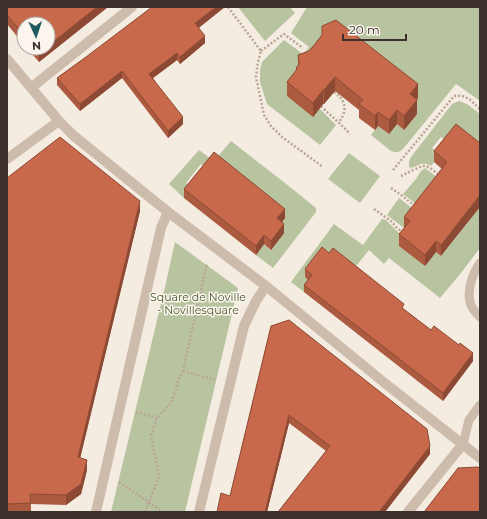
<svg xmlns="http://www.w3.org/2000/svg" width="487" height="519" font-family="Montserrat,sans-serif">
  <style>
    .green { fill: #b8c4a0 }
    .lines { fill: none; stroke-linecap: round; stroke-linejoin: round }
    .path { stroke: #b9a596; stroke-width: 2.5; stroke-dasharray: 2 2; stroke-linecap: butt }
    .service { stroke: #cdbbac; stroke-width: 9 }
    .minor { stroke: #cdbbac; stroke-width: 10 }
    .wall { fill: #ac5a40 }
    .shaded-wall { fill: #8c4a34 }
    .building { fill: #c8694b; stroke: #8c4a34 }
    .labels { text-anchor: middle; dominant-baseline: central; stroke-width: 3; stroke-linejoin: round; paint-order: stroke }
    .park-label { font-size: 11px; fill: #4a5a2e; stroke: #fbf5ee }
  </style>
  <rect width="100%" height="100%" fill="#f4ebe1"/>
  <path class="green" d="M238,7h52l5,6 -30,28z
    M307,7h173v94l-24,-17 -53,65c-5,4 -7,4 -12,2l-20,-16 7,-9 11,8 8,-10 7,6 -44,-71 -47,58 6,-9 17,17 -16,20 -53,-41 -7,-22v-12l2,-8 22,-22 19,14 6,-7 -18,-14z
    M459,101l8,3 13,10v40l-31,-11 -8,-6 -9,11 8,7 -9,11c-10,-6 -11,0 -21,2 -2,-4 -1,-7 1,-11l41,-53z
    M231,141l54,42 31,25v4l-43,56 -17,-13 8,-11 7,6 -64,-80 -6,-6 -15,19 6,5 -8,10 -15,-14 30,-34 15,11z
    M349,153l31,23 -20,27 -32,-24z
    M425,168l21,16 -26,23 -17,-13 13,-15 5,-8z
    M399,198l18,14 -13,16c-6,-4 -11,-9 -17,-13z
    M480,199v49l-19,25 -21,25 -51,-40 -5,6 -15,-14 -17,21 -47,6 7,6 -8,9 -13,-10 43,-58 29,21 19,-26 4,1 13,13 37,19 5,4 28,-35z
    M175,242l63,46 -53,224h-74l54,-225z"/>
  <g class="lines">
    <path class="path" d="M228,7l33,44 -3,11 -2,15 8,38 7,11 11,11 41,30
      M261,51l23,-17 19,14
      M334,92c12,8 14,18 5,30
      M321,106c10,10 20,18 29,28
      M393,170l61,-74c13,-2 17,5 26,13
      M401,176c5,-2 20,-11 24,-10 5,1 10,6 14,9
      M391,188l10,7 15,12
      M374,209l17,12 6,7 7,5
      M183,371l32,9
      M136,412l21,6
      M119,482l44,30
      M145,512l14,-35 -8,-42 6,-17 14,-15 8,-24 4,-8 24,-108"/>
    <path class="service" d="M480,263c-7,9 -13,27 -10,39 1,6 6,11 10,15
      M463,444l6,-24 11,-15"/>
    <path class="minor" d="M7,59l52,62 -52,38
      M32,87l100,-80
      M59,121l15,15 94,76 98,74 120,98 94,74
      M96,512l65,-284 7,-16
      M199,512l45,-186 12,-25 10,-15
      M408,512l55,-68"/>
  </g>
  <path class="wall" d="M7,7h101l-69,55 -12,-14h21l-24,-24v21l-17,-21z
    M322,26l96,72 -2,1 1,15 -13,16 -7,-6 -8,10 -11,-8 -3,4 -16,-12v-8l-24,-19 -11,13h-1l-10,13 -26,-21v-14l9,-11v-3l2,-3v-10l11,-4 13,-16z
    M199,28l6,15 -25,21 -3,-4 -24,18 30,46 -15,14 -46,-60 -42,33 -23,-26v-7l29,-21z
    M456,124l-15,132 -5,-4 -11,14 -26,-20v-12l5,-6v-11l38,-48 -8,-7v-11z
    M7,178l133,33 -60,247 7,12 -6,24 -15,11 -35,-1v8h-24z
    M184,189l101,29 -3,4 2,11 -13,17 -7,-6 -8,11 -72,-57z
    M305,269l99,40 27,21 42,31 -30,40 -139,-109v-7l4,-5 -3,-3z
    M271,326l159,128 -45,58h-107l48,-61 -37,-28 -22,89h-50l13,-16z"/>
  <path class="shaded-wall" d="M97,7h11l-69,55v-9l7,-5h2v-2z
    M216,7h9l-30,24v-8z
    M205,36v7l-25,21v-7z
    M177,53v7l-28,21v-7z
    M122,71v7l-42,33v-7z
    M335,77v14l-11,13v-14z
    M418,84v14l-8,10v-14z
    M323,90v14l-10,13v-14z
    M417,100v14l-13,16v-14z
    M397,110v14l-8,10v-14z
    M378,112v14l-3,4v-14z
    M183,117v7l-15,14v-7z
    M480,195v12l-39,49v-11z
    M140,201v10l-62,256v-10z
    M285,209v9l-8,10v-10z
    M284,224v9l-13,17v-9z
    M264,235v9l-8,11v-9z
    M436,241v11l-11,14v-11z
    M473,353v8l-30,40v-8z
    M289,415v8l-22,89h-2z
    M430,446v8l-45,58h-6z
    M87,460v10l-6,24 -15,11v-10z"/>
  <path class="building" d="M7,7h90l-49,39v-22h-24v11l-17,-20z
    M152,7h64l-21,16 10,13 -25,21 -3,-4 -28,21 34,43 -15,14 -46,-60 -42,33 -23,-26 29,-21z
    M336,20l82,64 -8,10 7,6 -13,16 -7,-6 -8,10 -11,-8 -3,4 -16,-12 4,-4 -28,-23 -11,13h-1l-10,13 -26,-21 10,-13 -1,-1 3,-4 -1,-9 11,-4 7,-8 6,-8v-9z
    M35,48h11l-7,5z
    M456,124l24,19v52l-39,50 -5,-4 -11,14 -26,-21 11,-13 -6,-4 43,-55 -13,-11z
    M60,137l80,64 -62,256 9,3 -6,24 -15,11 -36,-1 1,9 -24,1v-326z
    M214,152l71,57 -8,9 7,6 -13,17 -7,-6 -8,11 -72,-57z
    M322,247l7,6 4,-5 71,56 -2,4 29,22 3,-4 25,19 1,-2 13,10 -30,40 -139,-108 8,-10 -7,-6z
    M289,320l138,109 3,17 -51,66h-101l52,-66 -41,-31 -24,97h-48l4,-19 9,3 41,-170z
    M478,467l2,2v43h-56l34,-44z"/>
  <g class="labels">
    <g class="park-label">
      <text x="198" y="297">Square de Noville<tspan x="198" dy="13">- Novillesquare</tspan></text>
    </g>
  </g>
  <rect width="487" height="519" fill="none" stroke="#3b302b" stroke-width="16"/>
  <g transform="translate(36 36) rotate(177)"><circle r="19" fill="#fbf5ee" stroke="#aea6a0"/>
  <path d="M0-3L7 15L0 10L-7 15Z" fill="#1f5a5e"/>
  <text y="-6" font-size="11" font-weight="bold" text-anchor="middle" fill="#3b302b">N</text>
  </g>
  <path d="M343 34v6h63v-6" fill="none" stroke="#3b302b" stroke-width="2"/>
  <text x="349" y="34" font-size="12" fill="#3b302b" stroke="#fbf5ee" stroke-width="3" paint-order="stroke">20 m</text>
</svg>
